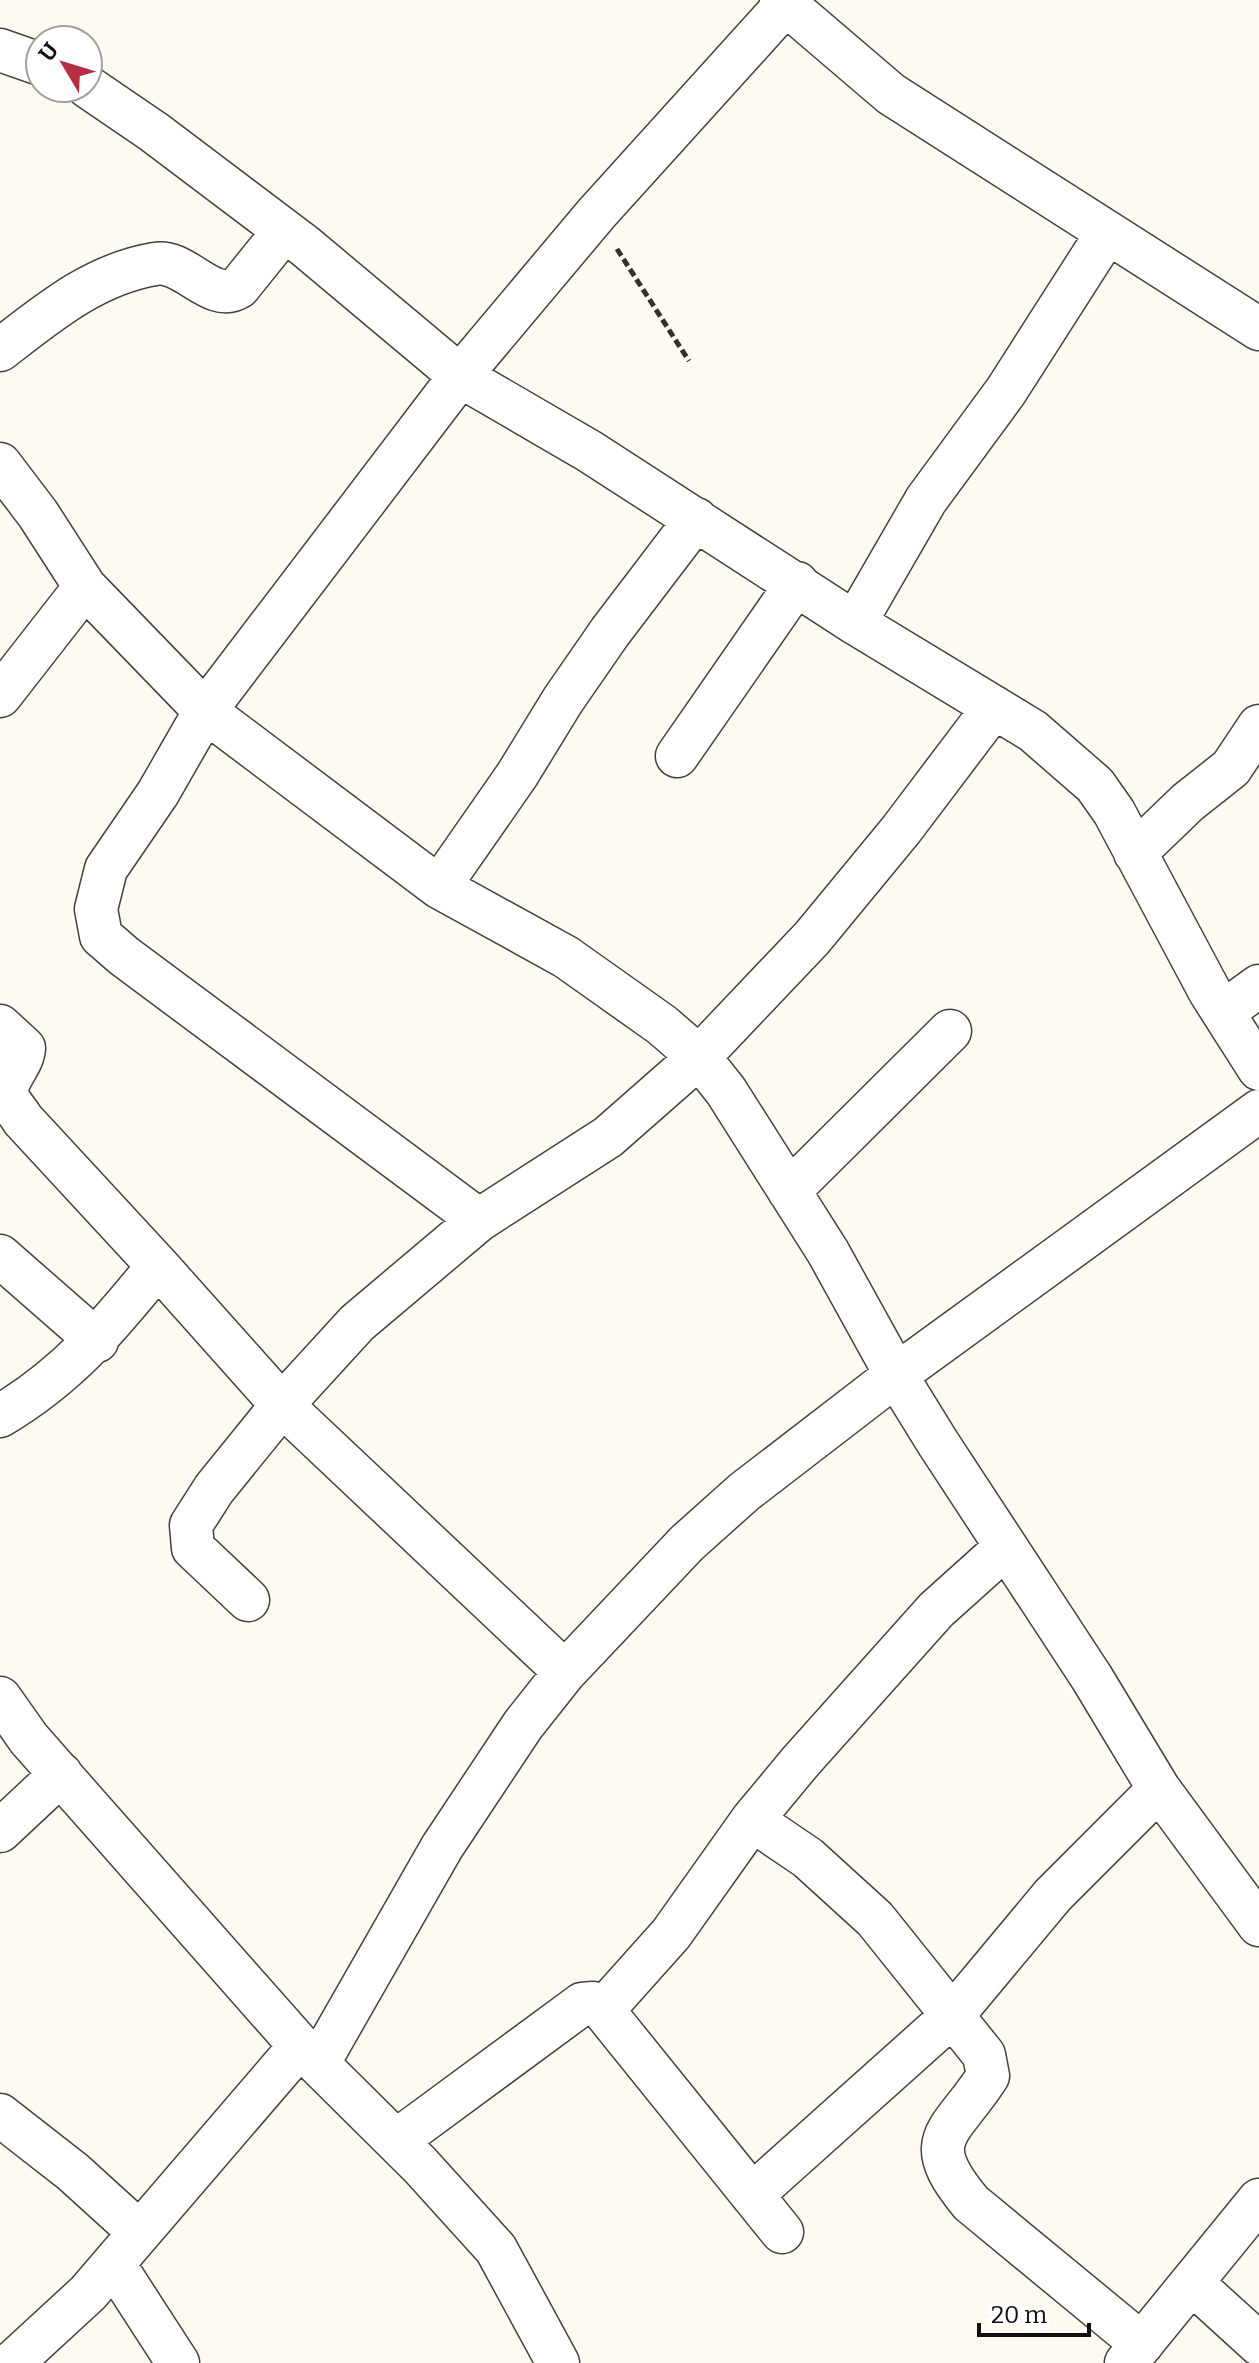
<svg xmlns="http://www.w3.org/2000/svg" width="1259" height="2363" font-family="Bitter,serif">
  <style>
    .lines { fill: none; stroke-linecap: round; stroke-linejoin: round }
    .minor-casing { stroke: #424242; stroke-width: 45 }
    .path { stroke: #313131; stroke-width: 5; stroke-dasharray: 8 4; stroke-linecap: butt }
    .minor { stroke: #fff; stroke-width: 42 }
  </style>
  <rect width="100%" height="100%" fill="#fefaf1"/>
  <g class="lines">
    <defs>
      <path id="minor" d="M781,0l110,94 368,235
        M0,50l40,14
        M88,87l66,45 151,114 155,130 129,75 266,172 178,108 62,54 19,27 96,180 49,77
        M0,350c48,-37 94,-76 155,-86 30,-6 56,41 84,23l45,-56
        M0,464l38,50 47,73 120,124 234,176 127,70 96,68 37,32 27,34 102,161 68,123 42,68 154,235 67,111 100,136
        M855,623l71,-123 80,-109 101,-158
        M0,696l85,-109
        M677,756l120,-173
        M1135,853l53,-51 43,-34 28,-42
        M439,887l78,-112 46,-75 47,-68 86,-113
        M1223,1012l36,-26
        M0,1026l24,22c-1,18 -21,31 -16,49 3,8 11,16 15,23l135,146
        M789,1191l161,-160
        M479,1220l-355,-264 -23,-20 -5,-27 10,-40 52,-76 47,-82 255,-335 136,-162 190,-210
        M0,1256l97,85
        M0,1416c69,-41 108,-89 158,-150l124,139 75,-82 122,-103 129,-83 91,-80 113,-119 89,-108 93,-123
        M248,1600l-55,-52 -2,-23 23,-36 68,-84 283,267
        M0,1698l29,41 271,307 120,119 76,84 62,114
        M752,1820l56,38 67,61 109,136 4,21c-37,58 -71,62 -17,127l171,141
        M0,1831l61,-57
        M603,2010l68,-76 81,-114 49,-59 135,-151 70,-63
        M318,2064l124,-217 81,-122 42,-53 122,-129 57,-51 152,-117 363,-264
        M0,2115l73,57 66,60
        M396,2141l186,-137 11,-1 10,7 179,222
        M752,2195l201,-180 100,-120 106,-106
        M114,2264l64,99
        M1192,2283l67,61
        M12,2363l76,-70 212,-247
        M1126,2363l133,-163"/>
    </defs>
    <use href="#minor" class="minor-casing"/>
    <path class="path" d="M617,249l72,112"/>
    <use href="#minor" class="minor"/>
  </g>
  <g transform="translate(64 64) rotate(308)"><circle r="38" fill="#ffffff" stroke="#9f9f9f" stroke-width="2"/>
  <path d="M0-6L14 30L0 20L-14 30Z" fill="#b82d42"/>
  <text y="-12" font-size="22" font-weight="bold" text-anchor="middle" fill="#0f0f0f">U</text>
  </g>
  <path d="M979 2323v12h110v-12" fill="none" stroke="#0f0f0f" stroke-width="4"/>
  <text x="991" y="2323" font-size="24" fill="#0f0f0f" stroke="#ffffff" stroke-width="6" paint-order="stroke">20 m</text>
</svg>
